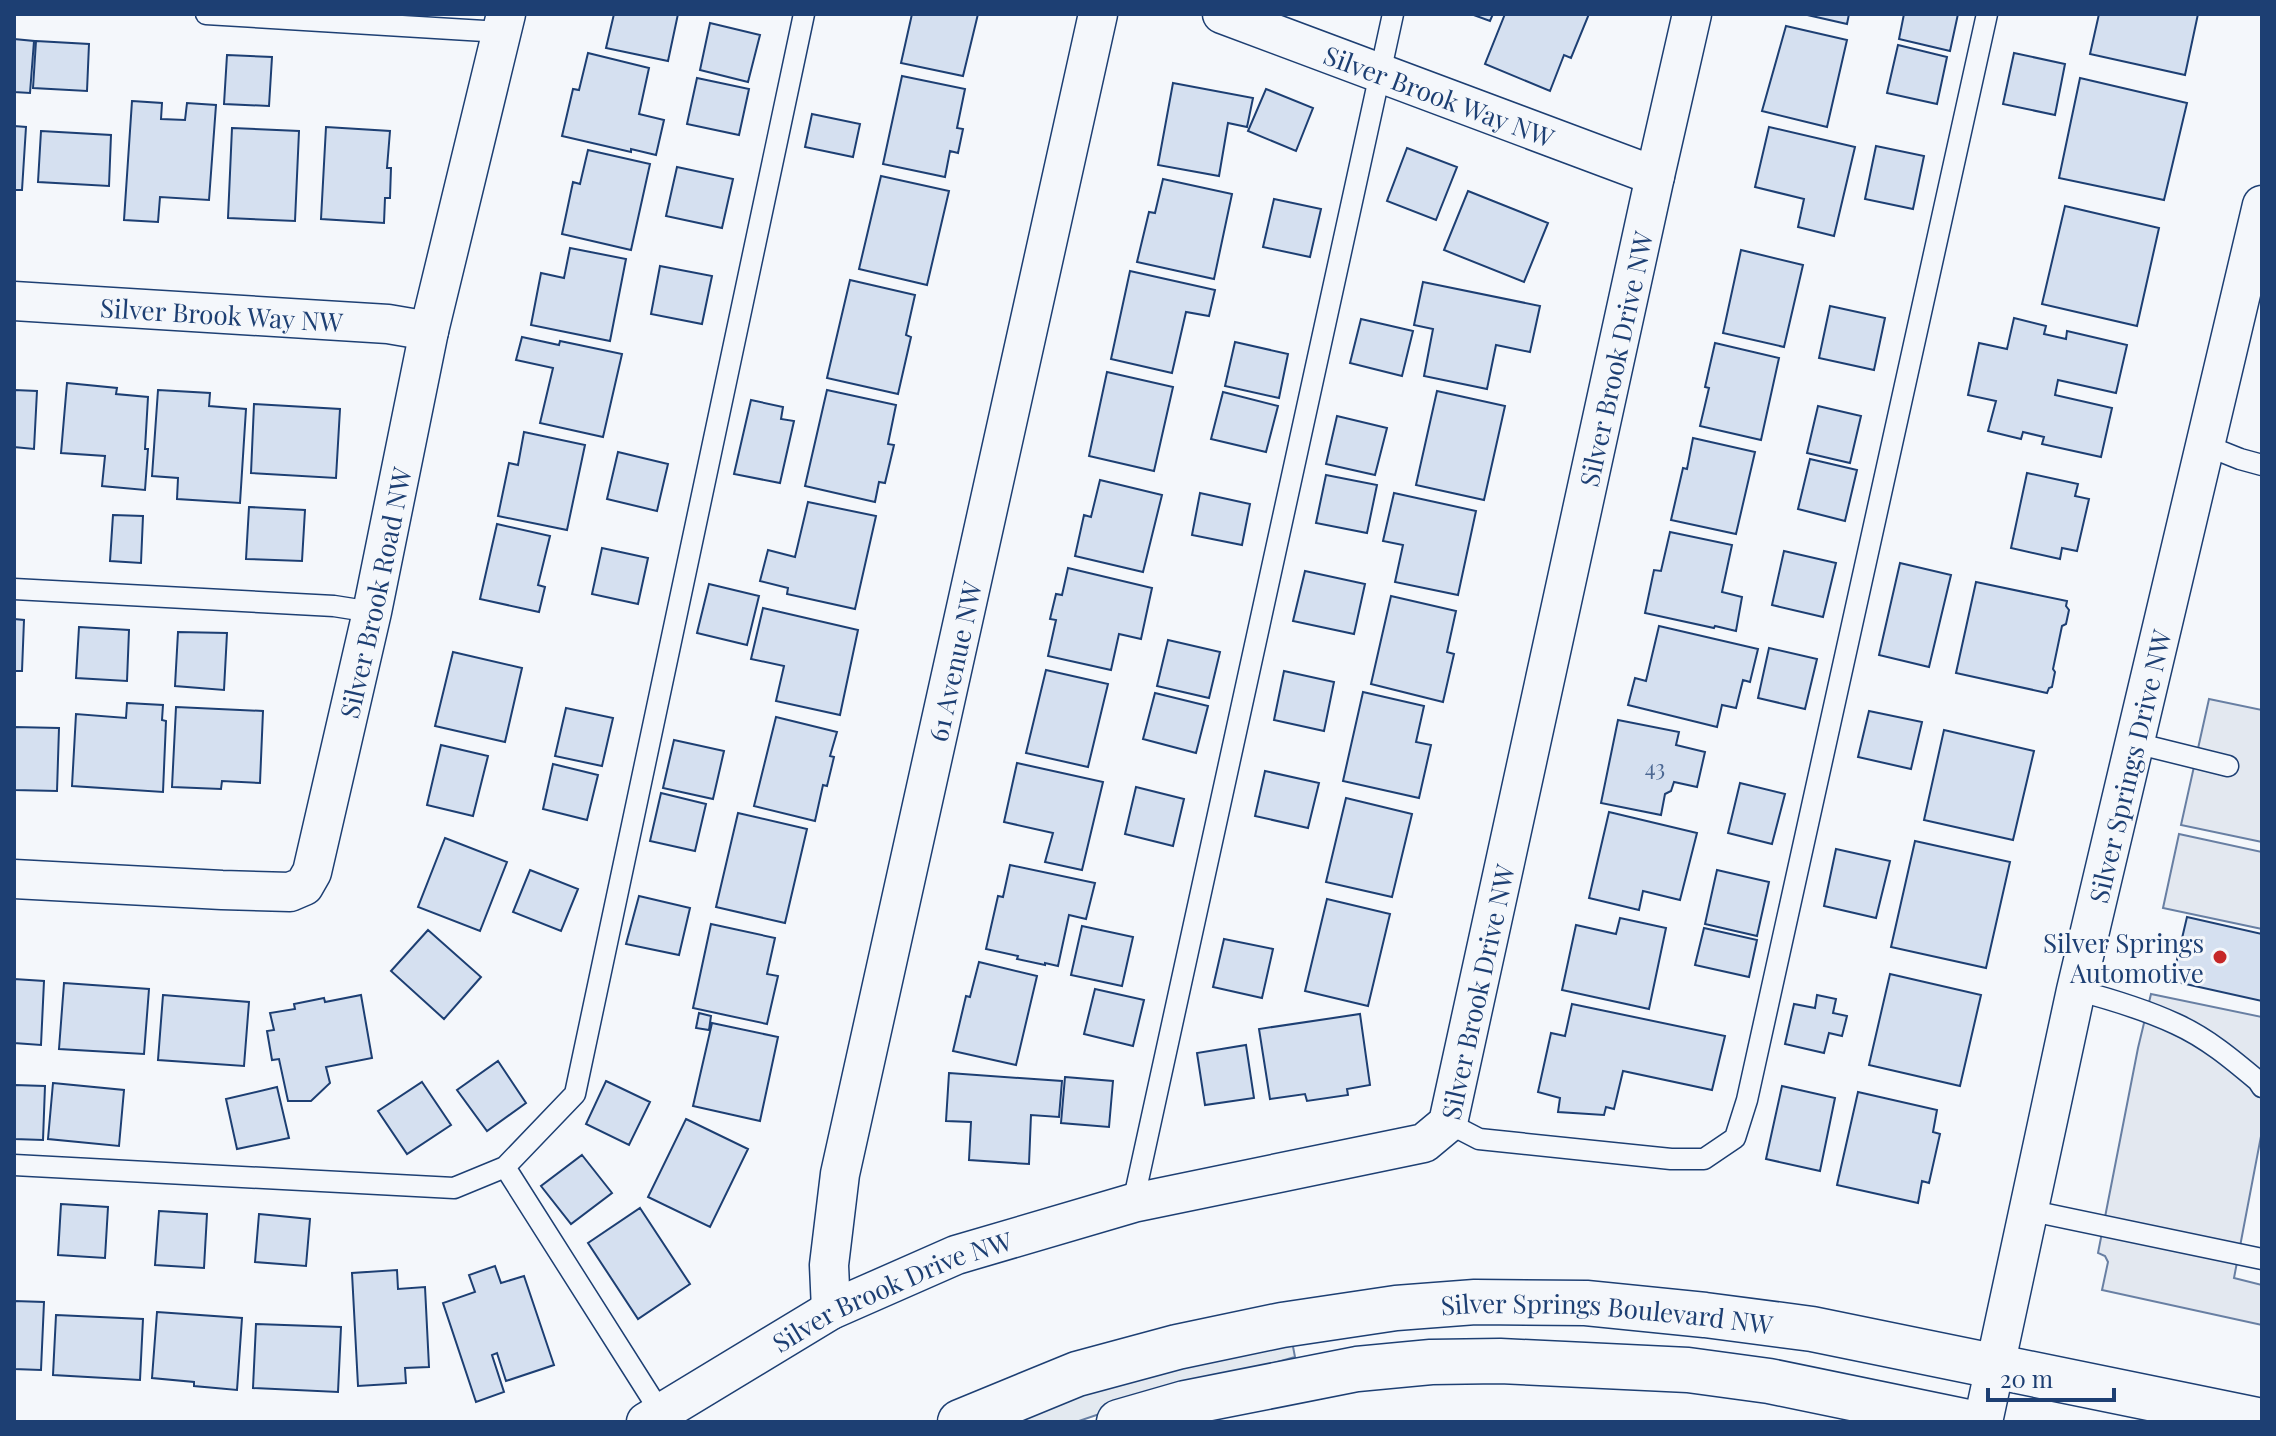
<svg xmlns="http://www.w3.org/2000/svg" width="2276" height="1436" font-family="'Playfair Display',serif">
  <style>
    .green { fill: #e3e9f0; stroke: #687fa3; stroke-width: 2 }
    .parking { fill: #e3e8f0; stroke: #687fa3; stroke-width: 2 }
    .building { fill: #d5e0f0; stroke: #1d3f73; stroke-width: 2 }
    .lines { fill: none; stroke-linecap: round; stroke-linejoin: round }
    .lane-casing { stroke: #1d3f73; stroke-width: 23 }
    .street-casing { stroke: #1d3f73; stroke-width: 41 }
    .secondary-casing { stroke: #1d3f73; stroke-width: 47 }
    .lane { stroke: #f4f7fb; stroke-width: 20 }
    .street { stroke: #f4f7fb; stroke-width: 38 }
    .secondary { stroke: #f4f7fb; stroke-width: 44 }
    .poi-dot { fill: #c62828; stroke: #f4f7fb; stroke-width: 3 }
    .labels { text-anchor: middle; dominant-baseline: central; stroke-width: 6; stroke-linejoin: round; paint-order: stroke }
    .number-label { font-size: 22px; fill: #4b6792 }
    .street-label { font-size: 26px; fill: #1d3f73; stroke: #f4f7fb }
    .poi-label { font-size: 26px; fill: #1d3f73; stroke: #f4f7fb; text-anchor: end }
  </style>
  <rect width="100%" height="100%" fill="#f4f7fb"/>
  <path class="green" d="M1291,1336l4,21 -166,47 -53,18h-79l40,-17z"/>
  <path class="parking" d="M2209,699l53,11v132l-81,-17z
    M2179,834l83,18v77l-99,-21z
    M2151,994l111,23v114l-28,147 28,7v40l-160,-35 6,-28 -3,-6 -7,-3 40,-205z"/>
  <path class="building" d="M614,14h64l-10,47 -62,-13z
    M912,14h66l-15,62 -62,-13z
    M1471,14h22l-3,7z
    M1505,14h84l-18,44 -7,-3 -14,36 -65,-27z
    M1803,14h46l-2,10z
    M1904,14h54l-8,37 -51,-12z
    M2099,14h99l-13,61 -95,-21z
    M710,23l50,12 -12,47 -48,-12z
    M1786,26l61,14 -20,87 -65,-16z
    M14,39l20,2 -4,52 -16,-1z
    M36,41l53,3 -2,47 -54,-3z
    M1898,45l49,12 -10,47 -50,-11z
    M588,53l61,15 -10,46 25,6 -8,35 -25,-6v3l-69,-16 11,-47 6,1z
    M2014,53l51,11 -10,51 -52,-11z
    M227,55l45,2 -3,49 -45,-2z
    M902,76l63,13 -8,39 6,1 -5,24 -8,-2 -5,26 -62,-13z
    M697,78l52,11 -10,46 -52,-11z
    M2080,78l107,25 -23,97 -105,-22z
    M1173,83l80,15 -6,29 -19,-4 -9,53 -61,-11z
    M1266,89l47,19 -17,43 -48,-20z
    M132,101l30,2 -1,16 24,1 2,-17 29,2 -7,95 -49,-3 -2,25 -34,-2z
    M812,114l48,10 -7,33 -48,-10z
    M14,126l12,1 -4,63h-8z
    M326,127l64,4 -3,37h4l-1,30h-5l-1,25 -63,-4z
    M1769,127l86,20 -21,89 -36,-9 6,-28 -49,-12z
    M232,128l67,3 -4,90 -67,-3z
    M41,131l70,4 -2,51 -71,-4z
    M1876,146l48,10 -11,53 -48,-10z
    M1407,148l50,19 -21,53 -49,-19z
    M588,150l62,14 -19,86 -69,-16 11,-52 7,2z
    M677,167l56,12 -11,49 -56,-12z
    M881,176l68,15 -22,94 -68,-16z
    M1163,179l69,15 -18,85 -77,-17 12,-50 6,1z
    M1468,191l80,32 -24,59 -80,-32z
    M1274,199l47,10 -11,48 -47,-10z
    M2065,206l94,22 -22,98 -95,-22z
    M570,248l56,11 -16,82 -79,-16 10,-52 23,5z
    M1741,250l62,15 -19,82 -61,-14z
    M660,266l52,10 -10,48 -51,-10z
    M1130,271l85,19 -6,26 -23,-4 -14,61 -61,-14z
    M850,280l65,15 -9,40 5,2 -13,57 -71,-16z
    M1423,282l117,24 -10,46 -34,-7 -9,44 -63,-13 9,-47 -19,-4z
    M1830,306l55,12 -11,52 -55,-12z
    M2014,318l32,8 -2,8 22,5 1,-8 60,14 -11,48 -58,-13 -3,15 57,13 -11,49 -59,-13 2,-7 -21,-5 -2,7 -33,-8 8,-30 -28,-6 11,-52 28,6z
    M1361,319l52,12 -11,45 -52,-13z
    M522,337l37,8 1,-4 62,13 -19,83 -63,-14 13,-55 -37,-8z
    M1235,342l53,12 -9,44 -54,-12z
    M1715,343l64,15 -18,82 -61,-14 9,-38 -4,-1z
    M1107,372l66,15 -19,84 -65,-15z
    M67,383l50,5 -1,6 32,3 -3,52h3l-3,41 -43,-4 3,-30 -44,-3z
    M14,390l23,1 -3,58 -20,-2z
    M158,390l52,3 -1,13 37,3 -6,94 -63,-4 1,-21 -26,-2z
    M827,390l69,15 -8,39 6,1 -9,38 -6,-1 -4,20 -70,-16z
    M1437,391l68,15 -21,94 -68,-15z
    M1223,392l55,14 -12,46 -55,-13z
    M751,400l32,7 -2,12 13,2 -14,62 -46,-9z
    M254,404l86,5 -4,69 -85,-5z
    M1818,406l43,10 -11,47 -43,-10z
    M1337,416l50,12 -12,47 -49,-11z
    M524,432l61,13 -18,85 -69,-14 11,-53 9,2z
    M1693,438l62,14 -19,82 -65,-14 12,-52 4,1z
    M618,452l50,12 -11,47 -50,-12z
    M1810,459l47,11 -12,51 -47,-12z
    M2027,473l51,11 -3,12 14,3 -12,52 -15,-3 -2,11 -49,-11z
    M1326,475l51,10 -10,48 -51,-10z
    M1100,480l62,15 -19,77 -68,-16 9,-41 7,2z
    M1200,493l50,11 -8,41 -50,-10z
    M1394,493l82,18 -18,84 -63,-13 8,-37 -20,-4z
    M808,502l68,14 -21,93 -68,-15 1,-6 -28,-7 8,-31 27,7z
    M249,507l56,3 -3,51 -56,-2z
    M113,515l30,1 -2,47 -31,-2z
    M497,524l53,12 -12,49 7,2 -6,25 -59,-13z
    M1670,532l62,13 -10,47 20,5 -6,34 -21,-5 -1,2 -69,-15 9,-43 7,1z
    M602,548l46,10 -10,46 -46,-10z
    M1784,551l52,12 -13,54 -51,-12z
    M1900,563l51,12 -22,92 -50,-12z
    M1068,568l84,20 -11,51 -22,-5 -8,36 -63,-14 8,-36 -6,-1 6,-25 6,1z
    M1305,571l60,13 -11,50 -61,-13z
    M1976,582l91,19 -1,5 3,4 -3,14 -4,2 -9,43 2,3 -3,15 -3,1 -2,5 -91,-20z
    M709,584l50,12 -12,49 -50,-12z
    M1391,596l65,15 -9,41 7,2 -11,48 -72,-18z
    M763,608l95,22 -18,85 -64,-14 8,-35 -33,-7z
    M14,619l10,1 -2,51h-8z
    M1659,626l99,23 -8,33 -7,-2 -7,28 -14,-3 -5,22 -89,-22 7,-27 11,3z
    M79,627l50,3 -2,51 -51,-3z
    M178,632l49,1 -3,57 -49,-4z
    M1168,640l52,12 -11,46 -52,-12z
    M1769,648l48,11 -12,50 -47,-11z
    M453,652l69,16 -17,74 -70,-16z
    M1046,670l62,14 -20,83 -62,-14z
    M1284,671l50,11 -10,49 -50,-11z
    M1363,692l61,14 -8,36 15,3 -12,53 -76,-17z
    M1155,693l53,13 -12,47 -53,-14z
    M127,703l36,2 -1,15 4,1 -3,71 -91,-6 4,-72 50,4z
    M176,707l87,4 -3,72 -38,-2 -1,8 -49,-2z
    M566,708l47,10 -11,48 -47,-10z
    M1869,711l53,11 -11,47 -53,-12z
    M776,717l61,15 -7,24 4,1 -7,29 -4,-1 -8,36 -61,-15z
    M1618,720l61,12 -3,13 29,7 -8,35 -23,-5 -3,9 -6,3 -4,21 -60,-12z
    M14,727l45,1 -2,63 -43,-1z
    M1944,730l90,21 -21,89 -89,-20z
    M674,740l50,11 -11,48 -50,-11z
    M441,745l47,11 -15,60 -46,-11z
    M1017,763l86,19 -21,88 -37,-8 8,-29 -49,-11z
    M553,764l45,11 -11,45 -44,-11z
    M1265,771l54,12 -11,45 -53,-12z
    M1740,783l45,11 -13,50 -44,-11z
    M1136,787l48,12 -11,47 -48,-12z
    M661,793l45,11 -11,47 -45,-10z
    M1346,798l66,16 -20,83 -66,-15z
    M1609,812l88,21 -17,67 -37,-9 -4,19 -50,-12z
    M738,813l69,16 -22,94 -69,-16z
    M445,838l62,24 -27,69 -62,-24z
    M1915,841l95,21 -24,106 -95,-21z
    M1836,849l54,12 -14,57 -52,-12z
    M1010,865l85,18 -9,36 -17,-4 -11,51 -13,-3v2l-28,-6 1,-3 -32,-7 12,-53 5,1z
    M530,870l48,19 -17,42 -48,-19z
    M1717,870l52,12 -12,54 -52,-12z
    M639,896l51,12 -11,47 -53,-11z
    M1327,899l63,15 -22,92 -63,-15z
    M2187,917l75,17v67l-90,-20z
    M1620,918l46,10 -17,81 -87,-19 14,-65 40,9z
    M711,924l64,14 -8,36 11,2 -11,48 -74,-16z
    M1082,926l51,11 -11,49 -51,-11z
    M1704,928l53,12 -8,37 -54,-12z
    M428,930l53,47 -37,42 -53,-48z
    M1224,939l49,10 -11,49 -49,-11z
    M979,962l58,14 -21,89 -63,-14 13,-55 4,1z
    M1890,974l91,21 -21,91 -91,-21z
    M14,979l30,2 -3,64 -27,-2z
    M64,983l85,6 -5,65 -85,-5z
    M1095,989l49,11 -11,46 -49,-12z
    M163,995l86,7 -5,64 -86,-6z
    M361,995l11,63 -46,9 4,16 -19,18h-23l-9,-42 -7,1 -5,-29 7,-1 -4,-17 25,-4 -1,-5 30,-6 1,4z
    M1817,995l19,4 -3,14 14,3 -5,20 -13,-3 -5,20 -39,-9 9,-40 21,4z
    M1572,1004l153,32 -13,54 -89,-19 -9,38 -8,-2 -2,8 -46,-3 2,-14 -22,-6 13,-59 14,3z
    M699,1013l12,3 -2,14 -13,-2z
    M1360,1014l10,71 -23,4 1,6 -41,6 -2,-7 -35,5 -11,-70z
    M712,1023l66,14 -18,84 -67,-15z
    M1246,1045l8,53 -49,7 -8,-52z
    M498,1061l28,42 -39,28 -30,-41z
    M949,1073l113,8 -3,36 -28,-2 -2,49 -60,-4 2,-38 -25,-1z
    M1065,1077l48,4 -4,46 -48,-4z
    M606,1081l44,21 -21,43 -43,-21z
    M422,1082l29,43 -44,29 -29,-43z
    M53,1083l71,7 -5,56 -71,-7z
    M14,1085l31,1 -2,54 -29,-1z
    M1782,1086l53,12 -15,73 -54,-12z
    M277,1087l12,51 -52,11 -11,-50z
    M1858,1092l79,18 -4,22 7,2 -11,49 -7,-2 -4,22 -81,-18z
    M686,1119l62,30 -38,78 -62,-30z
    M582,1155l30,38 -41,31 -30,-38z
    M61,1204l47,3 -3,51 -47,-3z
    M640,1208l50,76 -52,35 -50,-76z
    M159,1211l48,3 -3,54 -49,-3z
    M259,1214l51,5 -4,47 -51,-4z
    M495,1266l6,17 23,-7 30,89 -48,16 -9,-28 -5,2 12,37 -28,10 -33,-99 32,-11 -6,-17z
    M397,1270l1,19 27,-2 4,80 -24,1 1,15 -48,3 -6,-113z
    M14,1301l30,1 -3,68 -27,-1z
    M157,1312l85,6 -5,72 -43,-4v-4l-42,-4z
    M56,1315l87,4 -3,61 -87,-5z
    M256,1324l85,3 -3,65 -85,-4z"/>
  <g class="lines">
    <defs>
      <path id="lane" d="M206,14l295,18
        M2205,445l35,14 22,6
        M14,589l320,17 38,6
        M2135,743l93,23
        M2076,990c34,9 68,19 100,34 31,14 57,36 82,57l4,6
        M1448,1123l31,16 192,20h33l31,-21 12,-38 240,-1086
        M14,1165l440,23 51,-21 70,-73 229,-1080
        M505,1167l156,246
        M1133,1203l260,-1189
        M2027,1210l235,49"/>
      <g id="street">
        <path id="s1" d="M1222,14l433,162"/>
        <path id="s2" d="M14,301l374,23 41,7"/>
        <path id="s3" d="M14,879l208,11 68,2 14,-6 8,-14 60,-260 57,-281 77,-317"/>
        <path id="s4" d="M831,1310l-2,-45 11,-91 258,-1160"/>
        <path id="s5" d="M646,1422l185,-112 125,-55 177,-52 291,-60 24,-20 207,-947 37,-162"/>
        <path id="s6" d="M1983,1422l93,-432 186,-785"/>
      </g>
      <g id="secondary">
        <path id="s7" d="M960,1422l117,-48 100,-27 105,-22 114,-17 79,-6 111,1 119,12 107,14 450,92"/>
        <path d="M1119,1422l66,-19 172,-34 74,-7 69,-1 188,9 81,11 199,41"/>
      </g>
    </defs>
    <use href="#lane" class="lane-casing"/>
    <use href="#street" class="street-casing"/>
    <use href="#secondary" class="secondary-casing"/>
    <use href="#lane" class="lane"/>
    <use href="#street" class="street"/>
    <use href="#secondary" class="secondary"/>
  </g>
  <circle class="poi-dot" cx="2220" cy="957" r="8"/>
  <g class="labels">
    <g class="number-label">
      <text x="1655" y="767">43</text>
    </g>
    <g class="street-label">
      <text stroke="none"><textPath href="#s1" startOffset="232">Silver Brook Way NW</textPath></text>
      <text stroke="none"><textPath href="#s2" startOffset="208">Silver Brook Way NW</textPath></text>
      <text stroke="none"><textPath href="#s5" startOffset="1648">Silver Brook Drive NW</textPath></text>
      <text stroke="none"><textPath href="#s3" startOffset="594">Silver Brook Road NW</textPath></text>
      <text stroke="none"><textPath href="#s4" startOffset="662">61 Avenue NW</textPath></text>
      <text stroke="none"><textPath href="#s6" startOffset="672">Silver Springs Drive NW</textPath></text>
      <text stroke="none"><textPath href="#s5" startOffset="1000">Silver Brook Drive NW</textPath></text>
      <text stroke="none"><textPath href="#s5" startOffset="280">Silver Brook Drive NW</textPath></text>
      <text stroke="none"><textPath href="#s7" startOffset="664">Silver Springs Boulevard NW</textPath></text>
    </g>
    <g class="poi-label">
      <text x="2204" y="942">Silver Springs<tspan x="2204" dy="30">Automotive</tspan></text>
    </g>
  </g>
  <rect width="2276" height="1436" fill="none" stroke="#1d3f73" stroke-width="32"/>
  <path d="M1988 1388v12h126v-12" fill="none" stroke="#1d3f73" stroke-width="4"/>
  <text x="2000" y="1388" font-size="24" fill="#1d3f73" stroke="#f4f7fb" stroke-width="6" paint-order="stroke">20 m</text>
</svg>
